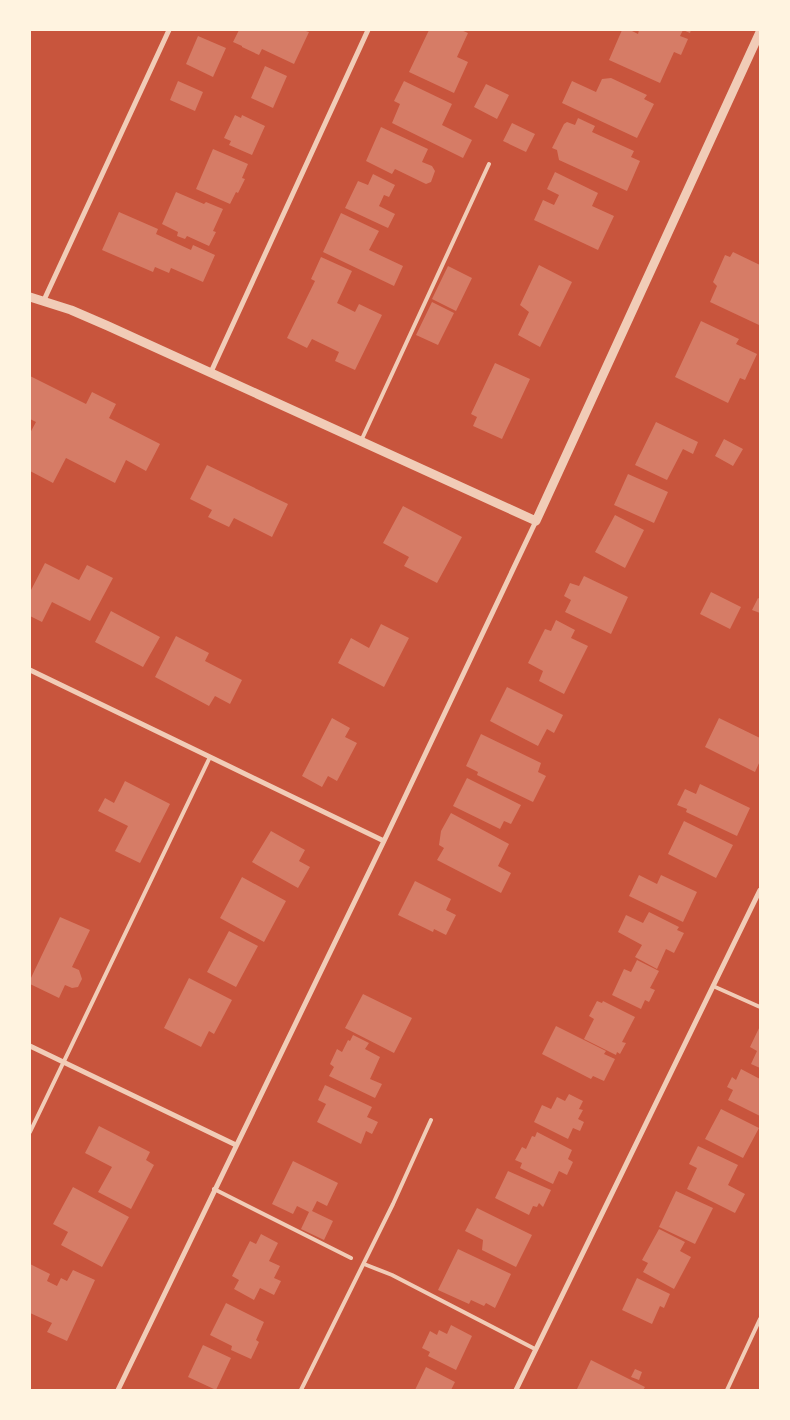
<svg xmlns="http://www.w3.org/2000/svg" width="790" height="1420" font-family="'Noto Serif',serif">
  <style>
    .building { fill: #d67c66 }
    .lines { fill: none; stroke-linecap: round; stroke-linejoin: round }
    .service { stroke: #f1ccb7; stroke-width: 4 }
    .minor { stroke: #f1ccb7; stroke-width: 5 }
    .tertiary { stroke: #f1ccb7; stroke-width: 9 }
  </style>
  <rect width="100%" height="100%" fill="#c8553d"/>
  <path class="building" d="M239,30h64l6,2 -15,32 -32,-15 -3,6 -17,-8v-1l-9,-4z
    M429,30h32l7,3 -11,24 11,5 -14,31 -45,-21z
    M622,30h8l8,4 1,-4h52l-1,3 -7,-3 -3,6 8,3 -7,16 -7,-3 -14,31 -51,-23z
    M198,36l28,12 -13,29 -27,-13z
    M265,66l22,10 -14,32 -22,-10z
    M611,78l36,17 -3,4 10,5 -17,34 -75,-35 10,-22 24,11 6,-13z
    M178,81l25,11 -8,19 -25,-11z
    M404,81l48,23 -10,21 30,15 -9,18 -71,-35 8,-19 -6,-3z
    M486,84l23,11 -12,24 -23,-12z
    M235,115l6,3 1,-3 23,11 -13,29 -23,-10 2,-4 -7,-3z
    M578,118l17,8 -3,6 42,19 -3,6 9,4 -13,30 -68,-31 -2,-10 -5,-2 12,-24 3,-2 8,3z
    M512,123l23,11 -9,18 -23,-11z
    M381,127l47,22 -6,13 10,4 3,5 -4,11 -5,2 -31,-15 -3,5 -26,-13z
    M213,149l35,15 -6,14 3,1 -7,14 -2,-1 -6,12 -34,-15z
    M555,172l43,21 -6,13 22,10 -16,34 -64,-30 9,-20 11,5 5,-10 -12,-6z
    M373,174l22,11 -6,12 -5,-2 -5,11 16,8 -7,14 -43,-20 13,-27 10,4z
    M176,192l28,12 2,-2 17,7 -10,22 3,1 -7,14 -22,-10 -2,3 -8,-3 1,-4 -16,-8z
    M119,212l39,17 -2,5 35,16 2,-5 22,10 -12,27 -32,-14 -2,5 -14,-6 -2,5 -51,-22z
    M341,213l38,18 -10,19 34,16 -9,20 -71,-34z
    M733,252l27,13 -1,60 -49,-23 7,-16 -4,-4 12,-27 5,2z
    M321,257l31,14 -15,32 18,9 4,-8 23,11 -27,55 -20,-9 4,-9 -27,-13 -5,9 -20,-10 28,-57 -4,-2z
    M539,265l33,17 -32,65 -22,-12 11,-23 -9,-7z
    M448,266l24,12 -16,33 -24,-12z
    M432,302l22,11 -16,32 -22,-10z
    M701,321l38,18 -3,5 21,10 -12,26 -5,-2 -12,25 -53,-26z
    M495,363l35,16 -28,60 -29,-13 4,-9 -6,-3z
    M30,376l56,28 6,-12 24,12 -7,14 51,26 -14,27 -20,-11 -11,23 -49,-25 -13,25 -23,-12v-38l6,-11 -6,-3z
    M656,422l42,20 -5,12 -10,-5 -16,31 -32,-15z
    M724,439l19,10 -10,17 -18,-10z
    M207,465l81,39 -16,33 -38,-19 -5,9 -21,-10 4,-7 -22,-11z
    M628,474l40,18 -14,31 -40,-18z
    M403,506l59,31 -25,46 -33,-17 5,-9 -26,-14z
    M615,515l29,15 -19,38 -30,-16z
    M45,563l34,17 8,-15 26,13 -23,43 -38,-19 -10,20 -12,-6v-24z
    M584,576l44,21 -17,37 -46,-22 6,-12 -7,-4 6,-13 9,3z
    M711,592l30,15 -11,22 -30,-15z
    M758,598l2,1v14l-8,-3z
    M111,611l49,26 -17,30 -48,-25z
    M556,620l19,10 -4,8 17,8 -24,48 -25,-13 4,-10 -15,-8 17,-34 6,2z
    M381,624l28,14 -25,49 -46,-24 13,-25 18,10z
    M176,636l33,17 -4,8 37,19 -12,24 -15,-8 -6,10 -54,-29z
    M507,687l56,28 -9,18 -7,-4 -9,17 -48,-25z
    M332,718l18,10 -5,9 12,6 -20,38 -9,-5 -6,11 -20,-11z
    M719,718l41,20v23l-5,11 -50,-25z
    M481,734l60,29 -3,9 8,4 -13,26 -56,-27 1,-3 -12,-6z
    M467,778l54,27 -10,19 -7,-3 -4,8 -47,-23z
    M125,781l45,23 -30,59 -25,-12 13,-25 -30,-15 7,-13 9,5z
    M700,784l50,24 -13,28 -51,-24 1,-3 -10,-4 8,-16 11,5z
    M451,813l58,31 -11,22 13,7 -10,20 -64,-33 7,-12 -5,-3 2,-14z
    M684,821l49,24 -17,33 -48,-24z
    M271,831l34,19 -6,11 11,6 -12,21 -46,-26z
    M639,875l18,9 4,-9 36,17 -14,30 -54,-26z
    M242,877l44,24 -22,41 -44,-24z
    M415,881l36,18 -5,11 10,5 -10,20 -12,-6 -1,3 -35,-17z
    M649,912l30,15 -2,3 7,3 -10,20 -8,-4 -9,20 -22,-12 7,-12 -24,-13 8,-17 17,8z
    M60,917l30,13 -18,37 7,3 3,9 -4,8 -6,1 -7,-3 -6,13 -29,-14v-4z
    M229,931l29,15 -22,41 -29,-15z
    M637,960l22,11 -9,17 5,2 -6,12 -4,-2 -4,9 -29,-14 12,-26 7,3z
    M189,978l43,22 -18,34 -5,-3 -8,16 -37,-19z
    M363,994l49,24 -18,35 -49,-25z
    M597,1001l5,2 1,-2 32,16 -13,25 4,1 -6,11 -3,-2 -1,3 -32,-16 10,-20 -5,-3z
    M556,1026l50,25 -2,3 11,5 -11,22 -11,-5 -2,3 -49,-25z
    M760,1026v42l-9,-4 6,-13 -7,-4z
    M353,1035l16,8 -4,6 15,8 -10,22 12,5 -7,14 -46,-22 5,-9 -4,-3 7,-15 5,3 6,-12 2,1z
    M741,1069l19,10v37l-32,-16 5,-10 -6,-3 5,-10 4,3z
    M325,1085l47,22 -5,10 11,5 -6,12 -6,-3 -5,13 -44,-22 9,-18 -8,-4z
    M569,1094l14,7 -4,8 4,1 -5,9 6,3 -4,9 -7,-3 -5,11 -34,-17 8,-17 9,4 6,-12 8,4z
    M721,1109l38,19 -16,30 -38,-19z
    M99,1126l51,26 -4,8 8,5 -23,44 -33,-17 14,-25 -27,-14z
    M537,1132l35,18 -4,9 5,3 -6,13 -8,-4 -6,13 -33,-16 2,-5 -7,-3 7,-13 4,2 6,-13 3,1z
    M698,1146l40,19 -10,20 17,9 -10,19 -48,-24 10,-21 -8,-4z
    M293,1161l45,22 -11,23 -10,-5 -5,10 21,10 -9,19 -23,-11 8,-17 -12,-6 -4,8 -21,-10z
    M508,1171l43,19 -8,17 -4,-4 -2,4 -4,-1 -4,9 -34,-17z
    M73,1187l56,30 -27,50 -41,-22 7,-13 -15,-8z
    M676,1191l37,17 -18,36 -36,-17z
    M477,1208l55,27 -16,32 -34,-17 1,-10 -18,-9z
    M659,1229l26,13 -5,9 11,6 -17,32 -31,-17 5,-9 -6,-3z
    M261,1234l17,9 -9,18 11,5 -6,12 7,3 -7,14 -14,-7 -6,12 -20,-11 5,-9 -7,-4 18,-35 6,3z
    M458,1249l53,25 -16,34 -9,-5 -2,3 -13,-6 -2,4 -31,-14z
    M30,1264l20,10 -3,7 10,5 4,-8 6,3 6,-11 22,10 -28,61 -20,-9 5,-9 -22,-10z
    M637,1278l33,16 -6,14 -4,-2 -8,18 -30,-14z
    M226,1303l38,19 -8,18 3,2 -8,17 -20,-9 1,-4 -22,-11z
    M451,1325l21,11 -16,34 -28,-14 2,-4 -8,-4 8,-17 7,4 2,-5 8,4z
    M203,1345l28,13 -15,32 -28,-13z
    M591,1360l54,27 -2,3 -66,-1z
    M426,1367l29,15 -4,8h-36z
    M635,1369l7,3 -3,8 -8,-3z"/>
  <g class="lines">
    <path class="service" d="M361,441l128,-277
      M713,986l47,21
      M30,1132l180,-375
      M214,1189l137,69
      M364,1264l28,11 143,74
      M301,1390l92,-186 38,-84
      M727,1390l33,-71"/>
    <path class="minor" d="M44,300l125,-270
      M211,372l157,-342
      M30,670l354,171
      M30,1046l206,99
      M118,1390l266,-549 152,-320
      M516,1390l244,-500"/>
    <path class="tertiary" d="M30,297l41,13 37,16 428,195 224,-489"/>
  </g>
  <rect width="790" height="1420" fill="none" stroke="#fff3e0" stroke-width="62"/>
</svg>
